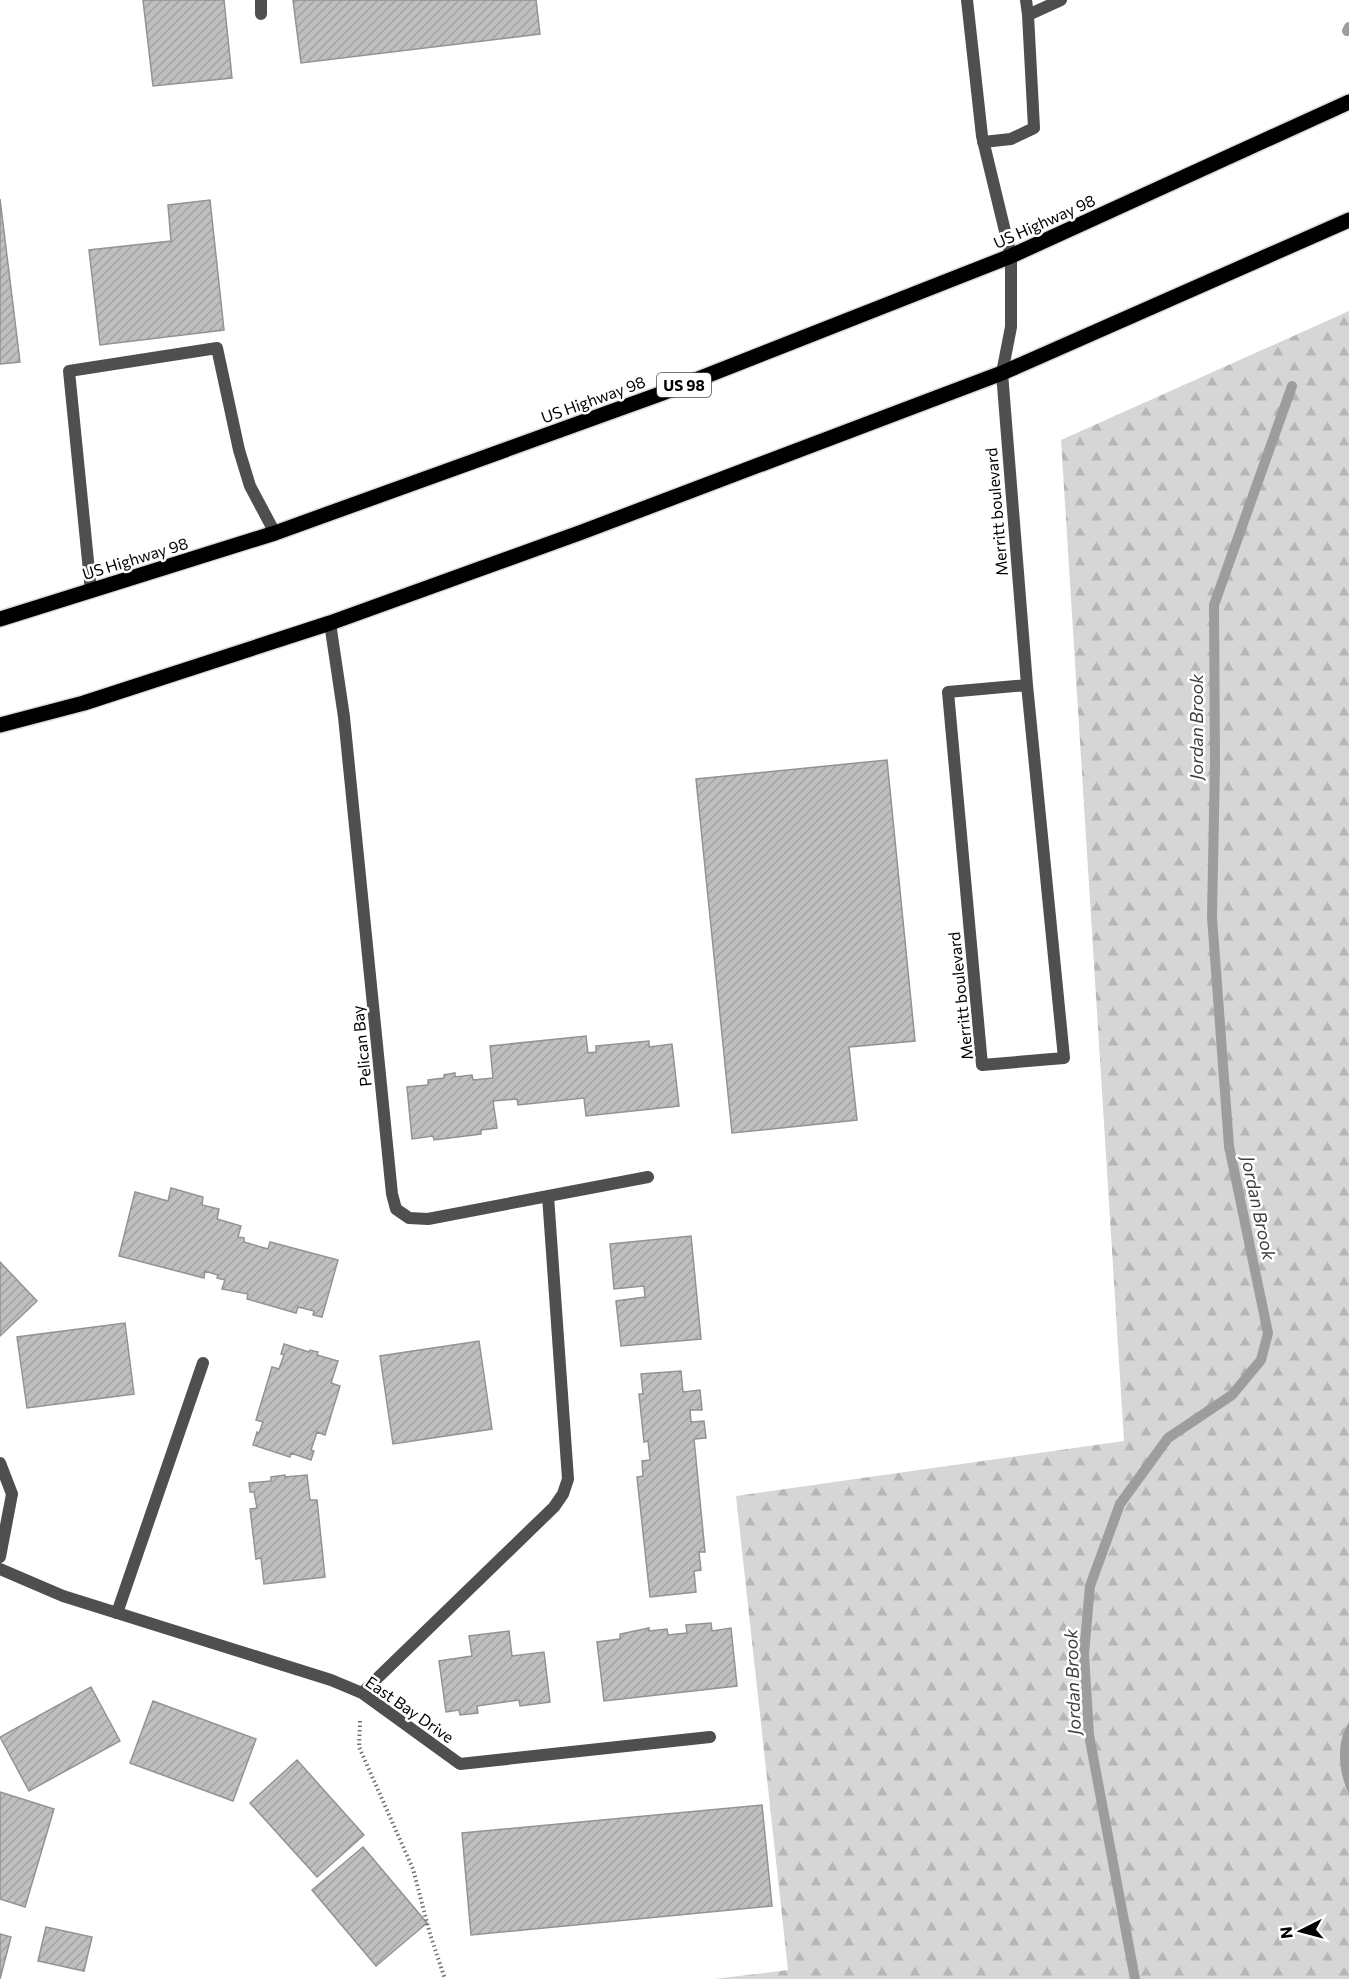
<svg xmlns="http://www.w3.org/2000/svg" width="1349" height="1979" font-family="Commissioner,sans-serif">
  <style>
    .forest { fill: url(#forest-firs) }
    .water { fill: #9d9d9d }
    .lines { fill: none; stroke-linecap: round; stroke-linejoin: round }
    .stream { stroke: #9d9d9d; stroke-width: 10 }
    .building { fill: url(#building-hatch); stroke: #939393; stroke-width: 1.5 }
    .primary-casing { stroke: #dbdbdb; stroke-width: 18 }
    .path { stroke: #717171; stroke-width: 4; stroke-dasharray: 1.5 3; stroke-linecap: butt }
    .lane { stroke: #4f4f4f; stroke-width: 12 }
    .street { stroke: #4f4f4f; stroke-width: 12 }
    .primary { stroke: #000; stroke-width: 15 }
    .labels { text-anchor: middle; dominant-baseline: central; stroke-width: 5; stroke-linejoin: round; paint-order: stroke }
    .shield { fill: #fff; stroke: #4c4c4c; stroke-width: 1.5 }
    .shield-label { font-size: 15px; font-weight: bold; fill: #000 }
    .street-label { font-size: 16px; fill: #000; stroke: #fff }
    .water-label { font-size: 18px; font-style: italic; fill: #3e3e3e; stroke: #fff }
  </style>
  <defs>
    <pattern id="forest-firs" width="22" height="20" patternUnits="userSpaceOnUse" patternTransform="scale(1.5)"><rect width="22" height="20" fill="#d6d6d6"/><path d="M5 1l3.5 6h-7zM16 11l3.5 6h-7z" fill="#b6b6b6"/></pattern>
    <pattern id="building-hatch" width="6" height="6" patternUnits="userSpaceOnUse" patternTransform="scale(1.5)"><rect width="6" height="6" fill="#bfbfbf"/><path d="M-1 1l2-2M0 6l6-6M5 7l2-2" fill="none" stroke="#a2a2a2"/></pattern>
  </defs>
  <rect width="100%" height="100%" fill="#fff"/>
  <path class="forest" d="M1349,311v1668h-635l74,-9 -52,-474 388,-55 -63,-1001z"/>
  <path class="water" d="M1349,1722v73c-10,-23 -14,-50 0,-73z"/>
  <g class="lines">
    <path class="stream" d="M1347,31l2,-4
      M1135,1979l-46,-244 -5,-81 6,-68 30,-82 48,-66 64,-43 29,-35 7,-27 -39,-187 -17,-229 3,-153 -1,-159 78,-219"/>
  </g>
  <path class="building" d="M143,0h81l8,78 -79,8z
    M293,0h243l4,34 -239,29z
    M0,199l20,163 -20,2z
    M210,200l14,130 -124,15 -11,-95 82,-9 -3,-36z
    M887,760l28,281 -66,6 8,73 -125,13 -36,-354z
    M586,1036l2,17 8,-1v-6l53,-5v6l23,-3 7,62 -93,10 -2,-18 -66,7 -1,-6 -24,2 4,27 -16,2v4l-47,6 -1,-4 -21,3 -5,-52 21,-2v-5l16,-2v-3l11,-2v4l17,-2 1,5 20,-2 -3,-32z
    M171,1188l32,9 -1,8 17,4 -2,10 24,7 -3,11 6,1v4l24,7 2,-7 68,18 -16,57 -9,-2 1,-4 -16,-4 -2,6 -49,-14 1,-5 -26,-5 3,-9 -8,-2 1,-3 -13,-4 -1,7 -85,-22 16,-64 33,9z
    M691,1236l10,103 -80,7 -5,-45 29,-4 -1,-11 -30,3 -4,-45z
    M0,1262l37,39 -37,35z
    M125,1323l9,71 -107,14 -10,-71z
    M479,1341l13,88 -99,15 -13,-88z
    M284,1344l25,8 1,-2 8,2 -1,3 21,6 -7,22 9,3 -15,49 -8,-3 -6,18 3,1 -3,9 -20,-7 -1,4 -37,-12 4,-13 2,1 4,-11 -7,-2 16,-53 7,2 5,-14 -3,-1z
    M681,1371l2,21 17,-2 2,20h-12l1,12 13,-1 2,17 -12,1 11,113h-6l2,18 -7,1 2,21 -46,5 -13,-120 6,-1 -1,-15 8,-1 -2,-19 -4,1 -5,-48h4l-2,-20z
    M285,1475v2l22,-2 3,25h7l8,77 -61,7 -3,-26 -5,1 -6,-50 7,-1 -3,-16h-4l-1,-9 22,-2v-4z
    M711,1623l1,8 19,-3 6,58 -133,15 -7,-59 23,-3v-5l29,-6v3l18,-2 1,6 19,-2 -1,-8z
    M509,1631l3,25 32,-4 6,50 -30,4 -1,-6 -42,6 1,7 -18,2 -1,-5 -13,2 -7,-51 33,-5 -3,-20z
    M91,1687l29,54 -91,50 -29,-54z
    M153,1701l103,38 -23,62 -103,-38z
    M297,1760l67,75 -47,42 -67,-74z
    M0,1792l54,17 -29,98 -25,-8z
    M762,1805l10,101 -301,29 -9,-102z
    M363,1847l64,76 -51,43 -64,-76z
    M46,1927l46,10 -8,34 -46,-10z
    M0,1934l11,3 -11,42z"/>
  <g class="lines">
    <defs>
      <path id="primary" d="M0,619l275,-86 385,-139 351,-138 338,-154
        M0,725l84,-22 246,-80 252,-91 420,-159 347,-153"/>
    </defs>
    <use href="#primary" class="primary-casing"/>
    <path class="path" d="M360,1721l-1,26 54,122 17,65 15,45"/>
    <path class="lane" d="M967,0l15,136 29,120
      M1026,0l2,15
      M261,14v-14
      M983,142l28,-3 23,-11 -6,-113 33,-15
      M1002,373l25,312 37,373 -82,7 -34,-373 79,-7
      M91,591l-22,-220 148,-23 22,102 11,36 25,47
      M117,1613l86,-250"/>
    <path class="street" d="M1002,373l9,-46v-71
      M330,623l14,94 48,477 4,15 13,9 19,1 220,-42
      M0,1463l12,31 -12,63
      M0,1569l63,27 268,84 31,13 98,71 250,-27
      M362,1693l192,-186 9,-13 5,-15 -20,-283"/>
    <use href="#primary" class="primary"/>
  </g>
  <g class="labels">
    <rect class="shield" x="657" y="373" width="54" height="24" rx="4.5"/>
    <g class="shield-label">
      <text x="684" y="385">US 98</text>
    </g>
    <g class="street-label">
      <text transform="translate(1044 221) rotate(-24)">US Highway 98</text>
      <text transform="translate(593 399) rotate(-20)">US Highway 98</text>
      <text transform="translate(996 512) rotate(-95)">Merritt boulevard</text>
      <text transform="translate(135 558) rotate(-17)">US Highway 98</text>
      <text transform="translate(960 996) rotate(-96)">Merritt boulevard</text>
      <text transform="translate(361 1046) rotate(-96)">Pelican Bay</text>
      <text transform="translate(410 1709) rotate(35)">East Bay Drive</text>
    </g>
    <g class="water-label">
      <text transform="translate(1196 727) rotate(-90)">Jordan Brook</text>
      <text transform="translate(1259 1208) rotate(78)">Jordan Brook</text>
      <text transform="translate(1072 1682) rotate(-92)">Jordan Brook</text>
    </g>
  </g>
  <g transform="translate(1301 1931) rotate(264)" stroke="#ffffff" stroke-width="4.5" paint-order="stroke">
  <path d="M0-4.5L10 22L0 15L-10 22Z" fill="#000000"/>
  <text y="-9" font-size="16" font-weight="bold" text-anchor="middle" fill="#000000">N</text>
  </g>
</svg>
